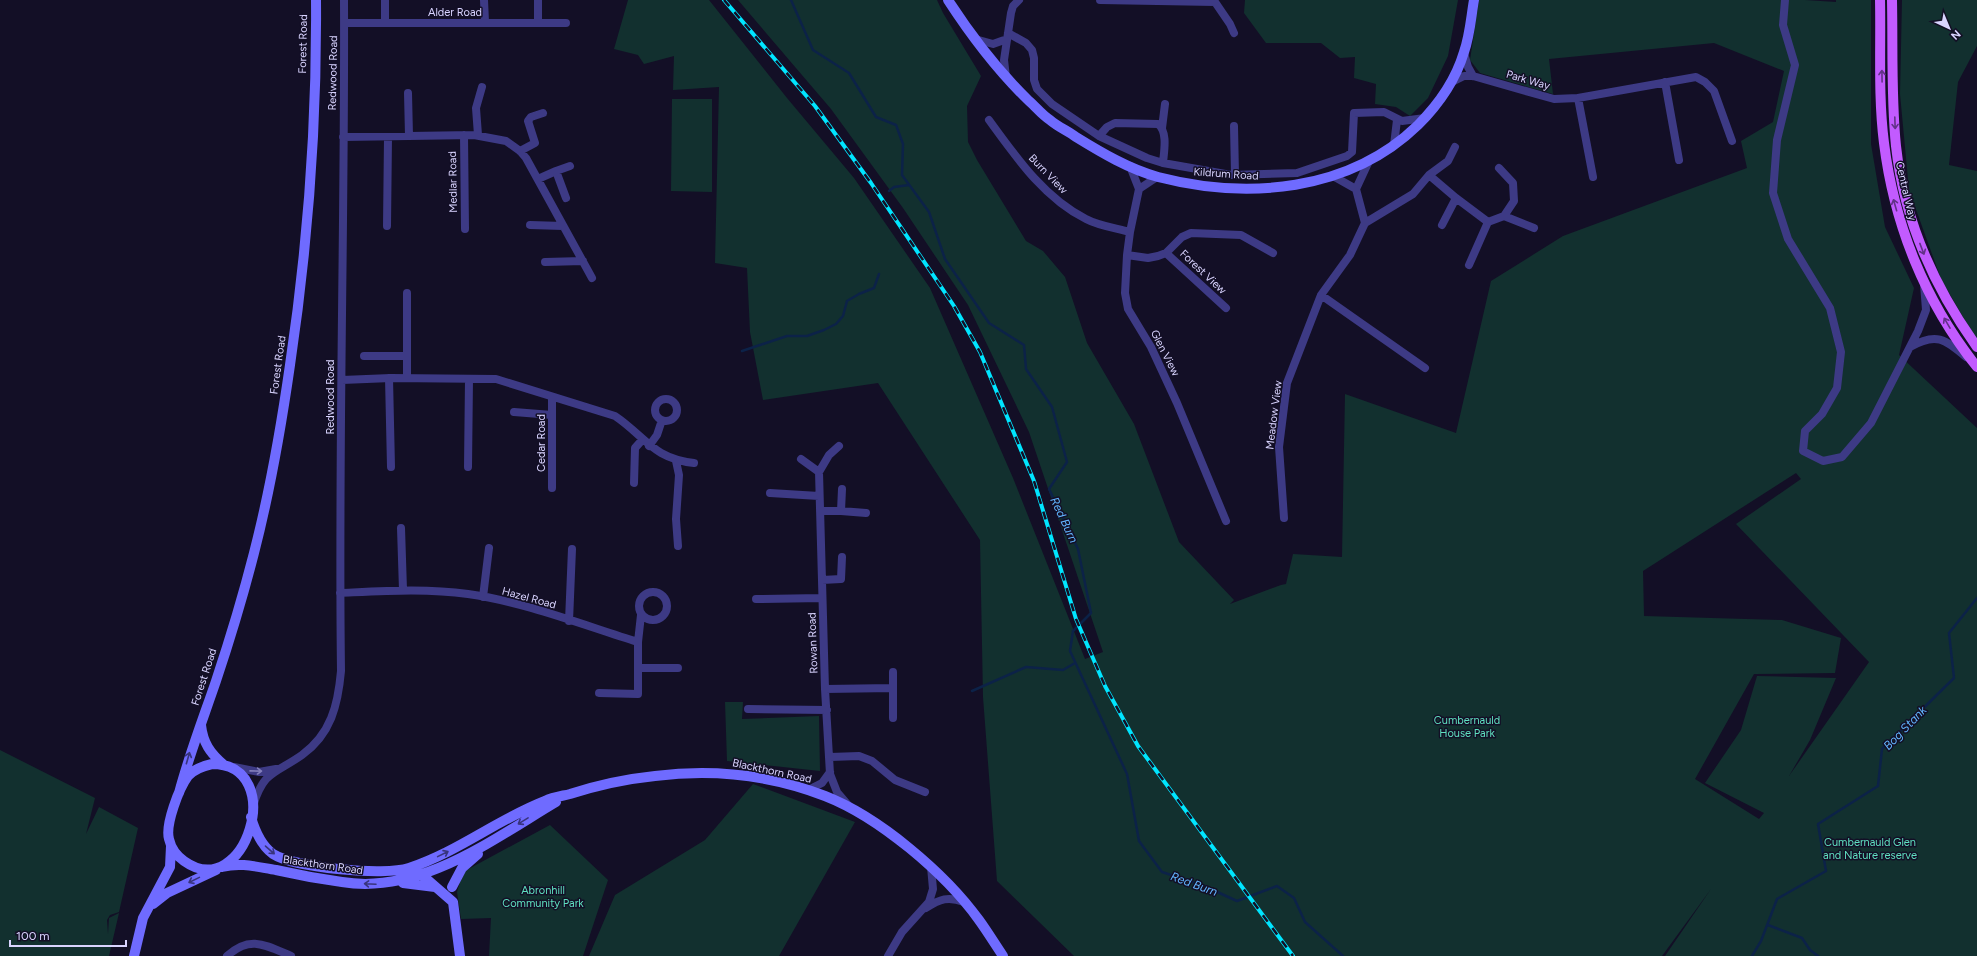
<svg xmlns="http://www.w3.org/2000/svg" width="1977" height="956" font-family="Figtree,sans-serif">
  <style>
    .green { fill: #12302f; fill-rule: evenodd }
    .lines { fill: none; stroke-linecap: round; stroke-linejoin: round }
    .stream { stroke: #0c2248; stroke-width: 2.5 }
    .street { stroke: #3d3a85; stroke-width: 8 }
    .secondary { stroke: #6f6bff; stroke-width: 10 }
    .primary { stroke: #c25bff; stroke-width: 10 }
    .rail-casing { stroke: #00e5ff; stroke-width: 4 }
    .rail { stroke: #130f26; stroke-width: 2.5; stroke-dasharray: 8; stroke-linecap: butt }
    .oneway { stroke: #623188 }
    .oneway2 { stroke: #38347d }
    .oneway3 { stroke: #837fbc }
    .labels { text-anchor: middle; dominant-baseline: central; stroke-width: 3; stroke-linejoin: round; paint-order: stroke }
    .street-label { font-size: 11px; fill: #d9d4ff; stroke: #130f26 }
    .park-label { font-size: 11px; fill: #5fe0c0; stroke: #130f26 }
    .water-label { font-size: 12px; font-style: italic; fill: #62b6ff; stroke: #130f26 }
  </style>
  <rect width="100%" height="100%" fill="#130f26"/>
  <path class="green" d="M628,0h81l78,98 67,80 76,110 83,190 72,181 18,-7 -74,-220 -61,-127 -65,-97 -72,-99 -93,-109h199l6,13 38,63 -14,30 1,36 9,18 49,81 17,10 22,26 22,66 47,81 45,118 55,58 -4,4 51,-19 5,-1 7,-30 49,3 3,-163 111,39 35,-152 72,-45 184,-68 -6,-27 32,-19 11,-51 -70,-28 -165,16 4,35 -73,-21 -10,-13 9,-60h326l31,2v-2h35v144l14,83 29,61 -15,67 78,73v528h-312l46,-67 -49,67h-588l-77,-75 -14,-184 -3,-157 -102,-157 -115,17 -13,-68 -3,-64 -32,-5 4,-176 -46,3 1,-34 -30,8 -6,-9 -24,-6zM1796,473l5,6 -65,45 133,138 -80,114 21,-36 26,-62 -79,-2 -16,54 -36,53 59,30 -5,6 -64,-40 59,-105 81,-1 6,-35 -59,-18 -138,-4 -1,-45z
    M1245,0h213l-10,56 -20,42 -18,18 -14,-9 -21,-3 1,-20 -22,-6 1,-21 -15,1 -19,-15h-55l-22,-30z
    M1902,0h75v46l-19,36 -9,83 28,6v170l-36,-62 -32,-89 -9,-96z
    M672,99h40v93l-41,-1z
    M725,702h18l-1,17 77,-3 1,55 -93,-10z
    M0,750l95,48 -9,36 13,-27 39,21 -19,84 -9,3 -3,5 1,14 1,-16 10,-5 -10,43h-109z
    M753,784l102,38 -76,134h-190l26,-61 90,-55z
    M550,825l58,55 -25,76h-94l2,-38 -30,1 -4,-27 6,-20z"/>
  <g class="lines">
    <path class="stream" d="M791,0l22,50 36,23 27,44 20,8 7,19 -1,31 27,37 16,47 44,64 35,22 2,24 26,38 15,55 -18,27 29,60 13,64 -18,18 -3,20 57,123 12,67 23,31 40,13 35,16 40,-15 17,12 11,24 38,34
      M889,191l5,-4 15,-2
      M742,351l45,-15h20l17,-6 12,-6 7,-8 4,-15 12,-7 15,-6 5,-14
      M972,691l54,-24 37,3 12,-7
      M1768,925l34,13 8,12 8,6
      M1752,956l9,-15 16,-42 49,-28 -8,-47 60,-38 4,-37 72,-71 -5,-45 28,-35"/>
    <path class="street" d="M385,0v23
      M484,0l1,22
      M538,0v22
      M1100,0l115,2 15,22 4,9
      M1785,0l-2,25 12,40 -18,75 -4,53 15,46 42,69 11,44 -4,36 -15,26 -17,17 -2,20 20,10 19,-4 29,-34 47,-92 8,-21 -2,-26
      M344,23h222
      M1008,33l18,10 6,7 2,8v22l3,9 15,15 47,32 48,22 16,5 68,12 66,-2 50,-17 5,-4 2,-39 30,-1 18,9 23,-3
      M975,39l18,5 14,-5
      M1464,53l4,14 5,9
      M1006,77l-2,-17 7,-47 2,-7 6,-6
      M1665,82l14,78
      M1450,83l14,-7h9l81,23 24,-1 118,-21 9,5 9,9 18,50
      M408,93l1,43
      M1578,98l15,79
      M989,120c27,37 55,78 97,99 13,7 30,9 44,13
      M1234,126l1,49
      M1162,128l3,-24
      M464,135l1,94
      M478,135l-2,-27 6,-21
      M1099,136l8,-9 8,-4 43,1c10,8 6,27 5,39
      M343,137l131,-2 32,6 14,10 6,7 66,120
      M1394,145l3,-25
      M520,151l15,-8 -7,-22 3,-4 12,-4
      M1130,166l9,23
      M556,171l14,-5
      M1429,175l27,23 32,24 16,-6 10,-15 -1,-18 -14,-15
      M1333,176l23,13
      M1157,177l-18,12 -9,43 -3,23 -2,38 3,16 23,38 26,56 49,118
      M538,179l18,-8 10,27
      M1504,216l30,12
      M1365,223l48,-29 16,-19 19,-14 7,-14
      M530,225l33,1
      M1442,225l14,-27
      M387,226l1,-89
      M1166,253l60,55
      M1127,255l21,3 10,-2 8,-3 16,-16 9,-4 50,2 32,18
      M545,262l38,-1
      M1469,265l19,-43
      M1321,295l104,73
      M1910,347c26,-15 35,-8 56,10
      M364,356h43
      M389,378l2,89
      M407,378v-85
      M342,380l49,-2 105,1 119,37c31,21 37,42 79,47
      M552,397v91
      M655 410a11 11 0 1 1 22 0a11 11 0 1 1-22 0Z
      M514,412l38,3
      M649,446l8,-11 5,-15
      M839,446l-10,9 -10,17 6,217 5,85 7,18 12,14
      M801,459l18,13
      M676,461l3,14 -3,44 2,27
      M468,467l1,-88
      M634,483l1,-35 8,-9
      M770,493l49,3
      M820,511h21l1,-22
      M841,511l25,2
      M1284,518l-5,-71 8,-64 34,-88 29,-40 15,-32 -9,-34 13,-28
      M401,528l2,62
      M822,580l19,-1 1,-22
      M639 606a14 14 0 1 1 28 0a14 14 0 1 1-28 0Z
      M340,593c43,-2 86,-5 128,1 57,8 115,31 170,48
      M483,597l6,-49
      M756,599l66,-1
      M569,621l3,-72
      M638,668h40
      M825,689l68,-1
      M599,693l39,1v-52l3,-27
      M748,709l79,1
      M893,718v-46
      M830,757l29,-1 13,5 23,19 30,12
      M234,767l25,5 17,-3
      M808,790l14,-7 8,-11
      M253,806c11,-36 22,-32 49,-51 29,-21 36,-50 39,-84 -3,-223 4,-447 3,-671
      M926,908c14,-9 22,-12 38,-6
      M227,956c23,-21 38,-11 64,0
      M888,956l14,-24 27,-30 4,-13 -2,-22"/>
    <path class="secondary" d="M948,0c24,37 50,71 81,101 7,6 13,14 21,19 8,7 18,11 26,17 26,16 53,32 82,40 89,23 191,15 260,-52 20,-20 38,-46 46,-73 6,-17 7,-35 10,-52
      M201,725c2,18 9,28 23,40
      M212,764c77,0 33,141 -28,97 -7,-5 -13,-13 -15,-22 -4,-14 10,-51 19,-63 6,-7 15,-10 24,-12z
      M179,793c10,-38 24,-74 37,-112 14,-42 27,-85 38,-128 16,-62 27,-125 36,-188 18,-121 27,-243 26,-365
      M251,817c4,14 10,28 22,37 22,14 112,22 136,14 49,-16 89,-49 136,-67 8,-4 17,-5 25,-7 28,-9 56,-15 85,-18 57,-7 116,-1 170,20 54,21 120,77 154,124 8,11 16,24 24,36
      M222,867c19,-5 35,0 54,3 22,5 44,9 66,12 78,13 150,-42 214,-80
      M416,873l6,2 31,27 7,54
      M403,883l32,4
      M452,887l10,-19 16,-14
      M153,904l14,-11 49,-23
      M134,956l9,-38 27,-51 1,-21"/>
    <path class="primary" d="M1880,0c1,47 -2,96 4,143 10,81 41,159 93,224
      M1892,0c1,48 -1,98 4,146 8,74 38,141 81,201"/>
    <defs>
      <path id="rail" d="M724,0l91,106 56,77 83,123 26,46 54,129 42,138 29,67 33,60 155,210"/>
    </defs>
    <use href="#rail" class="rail-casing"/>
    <use href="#rail" class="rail"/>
  </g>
  <defs><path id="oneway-shaft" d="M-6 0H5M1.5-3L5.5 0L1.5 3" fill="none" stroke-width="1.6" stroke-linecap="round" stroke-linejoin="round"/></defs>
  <g class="oneway">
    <use href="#oneway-shaft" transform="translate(1882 76) rotate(-91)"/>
    <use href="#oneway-shaft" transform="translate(1895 123) rotate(88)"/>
    <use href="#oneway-shaft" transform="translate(1895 205) rotate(-106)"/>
    <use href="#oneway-shaft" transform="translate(1922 249) rotate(69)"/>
    <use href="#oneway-shaft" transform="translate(1947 323) rotate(-120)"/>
  </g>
  <g class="oneway2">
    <use href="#oneway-shaft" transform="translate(188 758) rotate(-74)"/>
    <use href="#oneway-shaft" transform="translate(523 821) rotate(148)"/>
    <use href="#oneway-shaft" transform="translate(270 850) rotate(41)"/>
    <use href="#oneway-shaft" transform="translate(443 854) rotate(-26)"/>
    <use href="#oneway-shaft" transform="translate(194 880) rotate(154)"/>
    <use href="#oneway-shaft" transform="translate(370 884) rotate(-177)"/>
  </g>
  <use class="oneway3" href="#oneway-shaft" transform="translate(256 771) rotate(1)"/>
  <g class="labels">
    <g class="street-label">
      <text x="455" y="12">Alder Road</text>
      <text transform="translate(303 44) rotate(-89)">Forest Road</text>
      <text transform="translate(333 73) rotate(-89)">Redwood Road</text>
      <text transform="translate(1528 80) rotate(16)">Park Way</text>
      <text transform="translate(1048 174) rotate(46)">Burn View</text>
      <text transform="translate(1226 174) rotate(4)">Kildrum Road</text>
      <text transform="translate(453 182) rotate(-91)">Medlar Road</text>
      <text transform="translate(1906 191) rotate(77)">Central Way</text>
      <text transform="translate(1203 272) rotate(43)">Forest View</text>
      <text transform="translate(1165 353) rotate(63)">Glen View</text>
      <text transform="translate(278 365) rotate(-82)">Forest Road</text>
      <text transform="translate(330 397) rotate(-90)">Redwood Road</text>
      <text transform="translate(1274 415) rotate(-83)">Meadow View</text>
      <text transform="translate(541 443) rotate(-90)">Cedar Road</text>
      <text transform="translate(529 598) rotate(15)">Hazel Road</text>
      <text transform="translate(813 643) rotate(-92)">Rowan Road</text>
      <text transform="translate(204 677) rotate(-72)">Forest Road</text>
      <text transform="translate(772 771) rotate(12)">Blackthorn Road</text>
      <text transform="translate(323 865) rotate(8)">Blackthorn Road</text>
    </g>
    <g class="park-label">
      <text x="1467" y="720">Cumbernauld<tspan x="1467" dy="13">House Park</tspan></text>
      <text x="1870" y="842">Cumbernauld Glen<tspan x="1870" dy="13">and Nature reserve</tspan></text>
      <text x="543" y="890">Abronhill<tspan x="543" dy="13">Community Park</tspan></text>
    </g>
    <g class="water-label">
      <text transform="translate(1064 520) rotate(65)">Red Burn</text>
      <text transform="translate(1905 728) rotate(-46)">Bog Stank</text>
      <text transform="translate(1194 884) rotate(20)">Red Burn</text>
    </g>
  </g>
  <g transform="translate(1949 28) rotate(136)" stroke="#130f26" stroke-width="3" paint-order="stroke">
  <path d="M0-3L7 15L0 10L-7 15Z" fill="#d9d4ff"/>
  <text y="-6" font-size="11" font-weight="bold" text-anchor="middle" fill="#d9d4ff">N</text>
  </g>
  <path d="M10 940v6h116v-6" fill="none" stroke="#d9d4ff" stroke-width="2"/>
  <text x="16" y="940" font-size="12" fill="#d9d4ff" stroke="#130f26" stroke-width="3" paint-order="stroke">100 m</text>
</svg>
